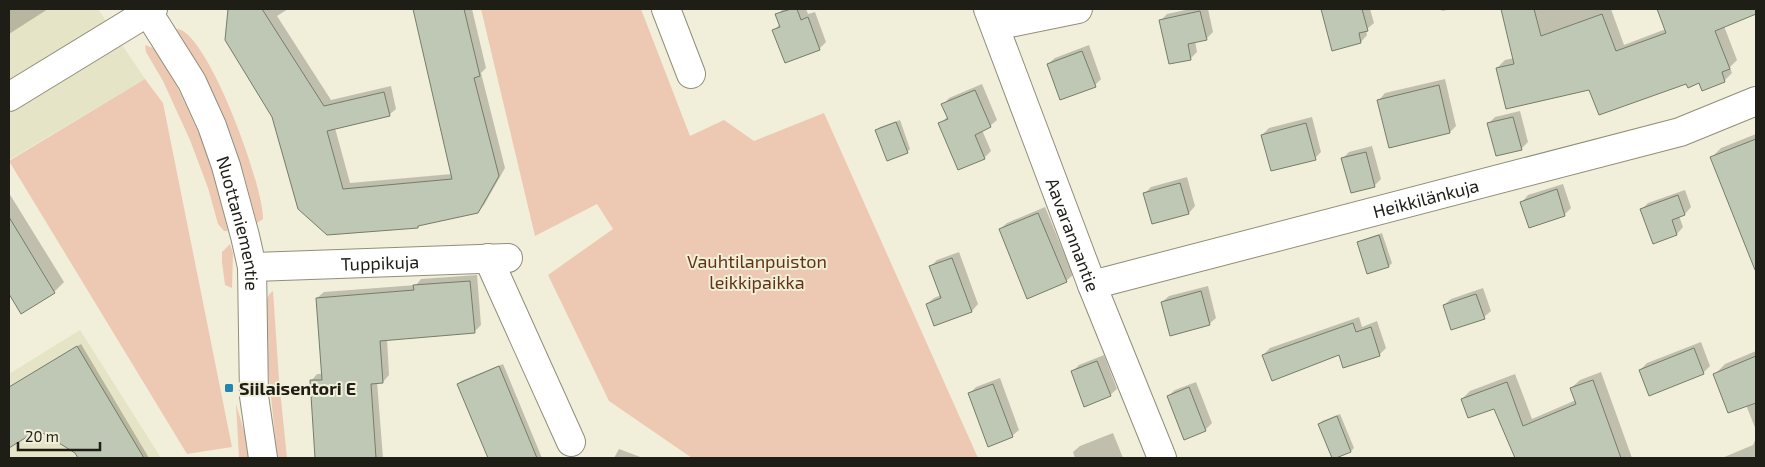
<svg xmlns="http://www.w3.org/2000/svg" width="1765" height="467" font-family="'Exo 2',sans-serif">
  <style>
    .built { fill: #e6e4c6 }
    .green { fill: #edc9b4 }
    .shadow { fill: #0003 }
    .building { fill: #bfc8b5; stroke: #747d6b }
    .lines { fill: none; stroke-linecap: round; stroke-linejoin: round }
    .minor-casing { stroke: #908e7a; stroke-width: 30 }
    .minor { stroke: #fff; stroke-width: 28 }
    .poi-dot { fill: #2286b0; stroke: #f1efd9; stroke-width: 2 }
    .labels { text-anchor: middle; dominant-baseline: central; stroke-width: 4; stroke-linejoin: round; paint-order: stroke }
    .street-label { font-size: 18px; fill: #1e1e16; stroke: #f1efd9 }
    .park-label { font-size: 18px; fill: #613313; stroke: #f1efd9 }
    .poi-label { font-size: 18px; font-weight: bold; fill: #1e1e16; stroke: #f1efd9; text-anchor: start }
  </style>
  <rect width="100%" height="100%" fill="#f1efd9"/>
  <path class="built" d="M9,9h89l47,70 -136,81z
    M80,330l81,128h-152v-84z"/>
  <path class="green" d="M481,9h160l49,127 34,-16 30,21 70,-28 154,345h-286l-83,-57 -61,-126 65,-46 -16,-25 -62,32z
    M178,29c31,6 86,158 85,190l-6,4c-11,-41 -22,-86 -41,-124 -12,-24 -28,-47 -43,-69z
    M145,45l11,4 2,4 19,33 27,59 12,38 12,48h-4l-6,-7 -10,-36 -18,-48 -27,-59 -17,-29z
    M145,79l18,24 69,344 -45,7 -178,-293z
    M230,244l3,9 -1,35 -7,-3 -3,-23v-10z
    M273,291l6,89 8,78h-9l-1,-3 -9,-87 -2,-59c0,-6 1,-15 7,-18z
    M236,404l12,40 2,14h-11z"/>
  <path class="shadow" d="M9,9h39l-39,25z
    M230,9h58l-11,7 54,84 60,-14 5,23 -7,6 -54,13 15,55 102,-9 -38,-164h-16l-1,-1h75l14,59 -5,5 24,95 -21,37 -6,7 -57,12 -3,3 -90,7 -55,-118 -47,-76z
    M783,9h23l2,5 7,-2 11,30 -7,7 -45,-19 6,-6 -3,-9z
    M1190,9h18l5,23 -7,7 -11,2 2,11 -6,6 -31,-37 7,-7z
    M1322,9h48l4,14 -8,7 1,5 -6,7 -28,7z
    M1441,9h11l-10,2z
    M1502,9h109l13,36 42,-16 -8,-20h81l2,5 -17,12 13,34 -7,7 2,6 -7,7 -22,9 -3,-8 -110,8 -93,-21 8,-8 9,-2z
    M1089,45l12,34 -6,6 -47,-21 7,-6z
    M1445,79l11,47 -6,6 -71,-32 6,-7z
    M982,84l15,36 -7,6 -8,4 9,21 -7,7 -44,-34 8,-8 -5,-11 6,-7z
    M1520,111l8,31 -7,7 -32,-26 6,-6z
    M1312,117l9,35 -6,6 -53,-23 7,-7z
    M900,120l10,29 -3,3 -30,-22 3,-3z
    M1756,134v136l-44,-113 9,-9z
    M1372,146l9,33 -7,7 -31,-28 6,-6z
    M1187,177l8,29 -6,7 -44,-20 6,-6z
    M1563,184l8,24 -6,6 -35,12 -8,-24 6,-7z
    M1685,190l6,17 -6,7 -6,2 4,11 -6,7 -35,-25 6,-6z
    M9,193l55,89 -10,10 -33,20 -12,-19z
    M1045,207l28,68 -7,6 -66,-52 7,-6z
    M1382,233l10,30 -3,3 -21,6 -10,-29 4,-3z
    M959,252l19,52 -6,7 -37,14 -8,-21 7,-6 7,-3 -11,-28 7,-7z
    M477,275l4,50 -7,7 -87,7 2,36 -6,7h-6l6,76h-66l-6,-77 6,-7h5l-5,-76 7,-6 92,-7 5,-6z
    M1208,286l8,32 -7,6 -47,-22 7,-6z
    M1483,288l8,23 -7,6 -40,-12 7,-6z
    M1359,317l3,10 15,-6 9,27 -6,6 -36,12 -5,-13 -76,2 7,-7z
    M1701,342l9,24 -6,6 -54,22 -10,-24 7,-7z
    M81,344l68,114h-70l-4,-6 -37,-23 -29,17v-59z
    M1756,351v79l-10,-25 -31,-31 10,-10z
    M1104,355l13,34 -7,6 -38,-23 7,-7z
    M503,364l39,94h-51l2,-2 -35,-72 3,-3z
    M1601,372l31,86h-116l-21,-51 -33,-8 8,-8 45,-17 17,45 44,-19 -5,-12 9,-8z
    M1000,378l19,52 -7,6 -43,-42 7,-7z
    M1196,382l16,41 -7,7 -37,-34 7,-6z
    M1340,414l14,34 -3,3 -18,7 -14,-34 3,-3z
    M1113,433l10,25h-48l-2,-6 7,-6z
    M1756,438v20h-34l31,-13z
    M619,449l24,9h-29z"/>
  <path class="building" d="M228,9h34l62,97 60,-14 6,24 -63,15 16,58 109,-10 -39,-170h51l16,67 -6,2 25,98 -21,37 -60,13v2l-91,7 -29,-26 -26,-92 -47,-77z
    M791,9h6l4,11 7,-3 12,33 -35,13 -13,-33 8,-3 -5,-13z
    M1321,9h41l6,22 -9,2 2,10 -29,8z
    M1501,9h33l7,27 61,-22 14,37 50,-18 -9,-24h99v5l-41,17 15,38 -8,3 3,10 -23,9 -3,-8 -11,5 -2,-4 -87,31 -10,-25 -83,19 -10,-41 18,-4z
    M1200,11l7,29 -19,4 3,16 -22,4 -10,-44z
    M1082,51l14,36 -36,13 -13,-36z
    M1439,85l11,48 -61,15 -12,-48z
    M975,90l16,37 -16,8 10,24 -27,11 -20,-47 10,-4 -7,-15z
    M1513,117l9,33 -26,6 -9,-33z
    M896,122l12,31 -21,8 -12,-31z
    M1306,123l10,37 -45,11 -10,-36z
    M1756,139v130l-1,1 -45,-113z
    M1366,152l9,35 -24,6 -10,-35z
    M1180,183l9,31 -37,10 -9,-31z
    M1557,189l8,27 -36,12 -9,-26z
    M1678,195l7,20 -13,5 5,15 -24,9 -13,-35z
    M1038,213l29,69 -40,17 -28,-70z
    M9,217l46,76 -34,21 -12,-20z
    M1379,235l10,32 -22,7 -10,-32z
    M952,258l20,54 -38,14 -8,-22 15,-6 -12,-32z
    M470,281l5,52 -95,8 3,42 -12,1 5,74h-61l-5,-78h12l-6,-82 98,-8 -1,-5z
    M1201,291l9,34 -40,11 -9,-34z
    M1476,294l9,25 -34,11 -8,-25z
    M1353,323l3,9 15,-5 9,29 -37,12 -4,-13 -67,26 -10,-26z
    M77,346l67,112h-66l-3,-5 -37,-23 -29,18v-61z
    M1694,348l10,26 -55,22 -10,-26z
    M1756,356v47l-28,10 -15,-39z
    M1097,361l14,35 -27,11 -13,-36z
    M499,366l38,92h-49l-31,-74z
    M1593,380l28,78h-106l-21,-49 -26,9 -7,-19 46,-17 16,44 53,-22 -6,-16z
    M993,384l20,53 -25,10 -20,-54z
    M1189,387l17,44 -22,9 -17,-44z
    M1337,416l14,36 -15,6h-4l-14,-34z"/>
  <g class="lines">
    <defs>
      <g id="minor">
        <path id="s1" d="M146,9l46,73 20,44 14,40 19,70 7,31 2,129 9,62"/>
        <path d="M666,9l25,65"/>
        <path id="s2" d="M988,9l104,276 70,173"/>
        <path d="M995,26l83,-17"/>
        <path d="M9,97l144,-88"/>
        <path d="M488,258l83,184"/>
        <path id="s3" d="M252,267l256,-9"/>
        <path id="s4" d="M1092,285l588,-153 76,-31"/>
      </g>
    </defs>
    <use href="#minor" class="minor-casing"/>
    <use href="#minor" class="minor"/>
  </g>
  <rect class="poi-dot" x="224" y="383" width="10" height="10" rx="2.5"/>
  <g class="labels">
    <g class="street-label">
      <text stroke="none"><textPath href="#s4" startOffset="345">Heikkilänkuja</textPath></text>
      <text stroke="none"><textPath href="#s1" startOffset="236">Nuottaniementie</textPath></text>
      <text stroke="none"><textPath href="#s2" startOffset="241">Aavarannantie</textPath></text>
      <text stroke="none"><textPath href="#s3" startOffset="128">Tuppikuja</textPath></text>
    </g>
    <g class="park-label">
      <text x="757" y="261">Vauhtilanpuiston<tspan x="757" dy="21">leikkipaikka</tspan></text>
    </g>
    <g class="poi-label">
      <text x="239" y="388">Siilaisentori E</text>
    </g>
  </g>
  <rect width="1765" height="467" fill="none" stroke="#1e1e16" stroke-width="20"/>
  <path d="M18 442v8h82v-8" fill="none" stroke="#1e1e16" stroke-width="2.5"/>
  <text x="25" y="442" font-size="15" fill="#1e1e16" stroke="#f1efd9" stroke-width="4" paint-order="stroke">20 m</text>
</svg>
